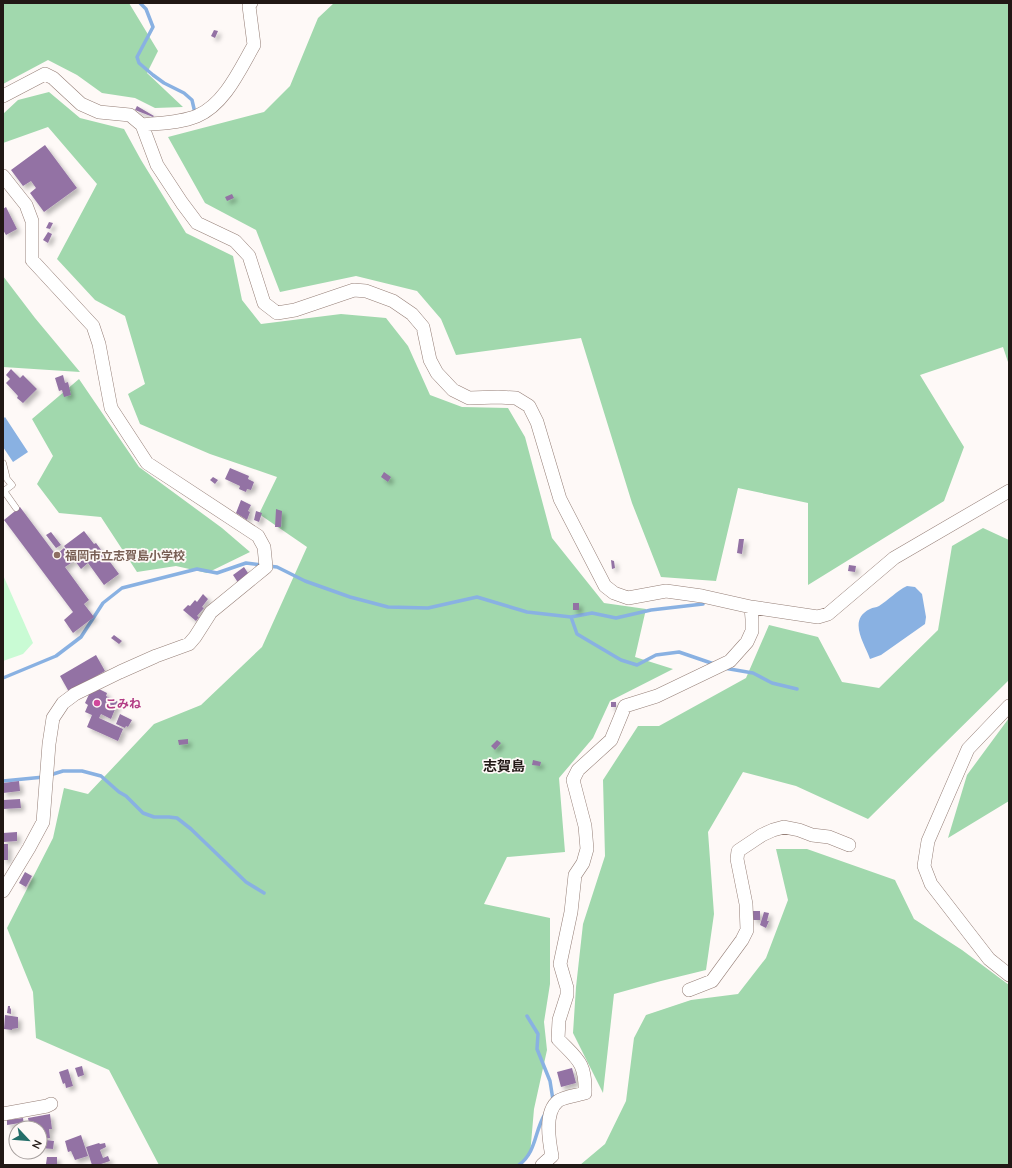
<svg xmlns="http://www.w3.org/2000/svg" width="1012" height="1168" font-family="Mulish,'Noto Sans JP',sans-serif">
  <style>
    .green { fill: #c9fbd4 }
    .forest { fill: #a1d8ad }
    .water { fill: #89b1e2 }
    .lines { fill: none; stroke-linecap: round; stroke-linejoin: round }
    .stream { stroke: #89b1e2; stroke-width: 3.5 }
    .building { fill: #9372a4; filter: url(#shadow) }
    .lane-casing { stroke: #957f77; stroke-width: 7 }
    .street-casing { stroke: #957f77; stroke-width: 14 }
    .lane { stroke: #fff; stroke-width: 6 }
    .street { stroke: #fff; stroke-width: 13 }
    .education-dot { fill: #8d6e63; stroke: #fef9f7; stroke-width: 1.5 }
    .hotel-dot { fill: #d1479c; stroke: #fef9f7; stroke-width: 1.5 }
    .labels { text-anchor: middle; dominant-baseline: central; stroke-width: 3.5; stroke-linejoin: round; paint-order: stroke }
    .education-label { font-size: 12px; font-weight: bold; fill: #785e54; stroke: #fef9f7; text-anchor: start }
    .hotel-label { font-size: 12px; font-weight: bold; fill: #b23c85; stroke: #fef9f7; text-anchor: start }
    .quarter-label { font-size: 14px; font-weight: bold; fill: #211815; stroke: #fef9f7 }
  </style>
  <defs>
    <filter id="shadow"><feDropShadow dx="3.5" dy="3.5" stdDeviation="2" flood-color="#0004"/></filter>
  </defs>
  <rect width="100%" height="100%" fill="#fef9f7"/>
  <path class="green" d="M3,575l30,68 -10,11 -20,7z"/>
  <path class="forest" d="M3,3h126l29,48 -11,22 36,34 -28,1 -20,-10 -33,-5 -25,-18 -29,-15 -45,24z
    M334,3h675v362l-6,-18 -83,28 44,72 -20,54 -136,84v-82l-70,-15 -22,93 -55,-4 -29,-74 -51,-165 -125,17 -15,-36 -24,-28 -61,-15 -76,16 -24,-62 -51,-27 -37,-66 96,-25 26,-26 28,-68z
    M49,92l31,26 44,11 17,31 45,73 47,23 9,44 19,24 80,-10 45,4 22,28 22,49 32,12 46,1 17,29 27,101 52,65 42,6 -11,48 38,12 -63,32 -17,37 -34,40 6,74 -58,5 -23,47 66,14v66l-6,38 3,28 -13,59 -4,46 -11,10h-360l-50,-95 -73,-32 -3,-46 -26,-64 46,-90 11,-50 24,6 66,-70 47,-19 61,-58 45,-100 -48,-33 18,-37 -67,-23 -70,-30 -12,-30 17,-10 -20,-68 -30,-16 -38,-41 40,-75 -49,-57 -45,16v-29l15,-14z
    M3,276l32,42 45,54 -77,-5z
    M79,379l60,88 83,61 28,24 -43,21 -31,-7 -39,6 -36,-55 -42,-4 -22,-29 16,-28 -21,-37z
    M983,528l26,12v140l-141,139 -72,-33 -53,-14 -35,60 6,82 -8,56 -45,11 -47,13 -11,99 -30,-60 3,-46 7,-63 22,-68 -2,-76 35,-54h21l87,-48 23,-53 49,12 24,45 37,6 59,-58 14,-84z
    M1009,718v83l-61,37 19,-63z
    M776,849h31l88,31 19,39 48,31 47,35v180h-429l25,-21 21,-43 8,-63 12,-23 45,-15 47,-6 28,-36 22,-58z"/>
  <path class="water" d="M5,417l23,35 -15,10 -10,-15v-28z
    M907,586l8,1 7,7 4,23 -1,7 -44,31 -11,4c-5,-15 -23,-39 0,-50 3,-2 6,-1 9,-3 10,-6 17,-15 28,-20z"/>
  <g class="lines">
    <path class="stream" d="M140,3l6,6 7,18 -16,30 2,6 14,12 11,8 20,10 8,7 3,13
      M268,566l9,1 28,14 45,16 38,10 40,1 49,-11 50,15 44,5 21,-4 24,5 35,-8 52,-6
      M571,617l6,17 44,26 16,5 19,-10 23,-3 35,12
      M724,668l29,5 19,10 25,6
      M3,678l53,-22 25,-19 22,-34 19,-15 75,-19 20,4 29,-10 16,2
      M50,775l13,-4h19l19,5 18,16 7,4 17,17 11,4h15l8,1 14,11 55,53 18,11
      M3,781l41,-4
      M527,1016l11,18 -1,15 13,32 3,19
      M519,1165c18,-14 15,-33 26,-51"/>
  </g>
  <path class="building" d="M214,30l4,1 -3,7 -4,-2z
    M137,106l17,10 -1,1 -18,-7z
    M45,145l32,43 -33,24 -14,-19 6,-5 -5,-7 -8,5 -12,-16z
    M232,194l2,4 -7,3 -2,-4z
    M6,207l11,22 -11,6 -3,-5v-21z
    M49,222l4,1 -3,6 -4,-1z
    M48,232l4,2 -4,9 -5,-3z
    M11,369l9,9 3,-3 14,14 -14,14 -6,-5 1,-2 -12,-13 4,-4 -4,-4z
    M63,375l2,8 3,-1 3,13 -7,2 -2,-7 -3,1 -4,-13z
    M230,468l19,8 -1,3 6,3 -3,8 -4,-1 -1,3 -7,-3 1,-3 -15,-7z
    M384,472l7,5 -3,5 -7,-5z
    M213,477l5,3 -3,4 -5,-4z
    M241,500l10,5 -3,6 2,1 -3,8 -11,-7z
    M20,507l36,48 8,-7 10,13 -9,6 24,33 -5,4 10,13 -21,16 -9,-13 9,-8 -69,-92z
    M276,509l6,2 -1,16h-6z
    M256,511l6,2 -3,9 -5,-2z
    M84,531l10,13 2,-1 23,31 -15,11 -16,-22 -7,6 -17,-23z
    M51,532l10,13 -5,3 -10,-13z
    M739,539h5l-2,15 -5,-1z
    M611,560l3,1 1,7 -3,1z
    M849,565l7,1 -1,6 -7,-1z
    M244,567l6,9 -11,8 -6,-9z
    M203,594l5,5 -6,8 2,1 -7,8 2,1 -3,4 -13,-11 5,-5 2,1 5,-6 2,2z
    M573,603h6v7h-6z
    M114,635l8,6 -3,3 -8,-6z
    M96,655l9,16 -36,21 -9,-16z
    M97,688l10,5 -1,3 12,6 -7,17 -10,-5 -2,4 24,11 -5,12 -31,-14 5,-12 -7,-3 3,-7 -3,-2 6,-13 4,2z
    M611,702h5v5h-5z
    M120,714l12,6 -4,7 -2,-1 -1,2 -9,-4z
    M188,739v5l-9,1 -1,-5z
    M497,740l4,3 -6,7 -4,-4z
    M533,760l8,2 -1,4 -8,-1z
    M19,781l1,10 -17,2v-10z
    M20,799l1,9 -18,1v-9z
    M17,832v9l-14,1v-9z
    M3,844h5v16h-5z
    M25,872l7,4 -6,11 -7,-4z
    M752,911h8v9h-7z
    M764,912l5,1 -2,8h2l-3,7 -6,-3z
    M8,1006h2v2l1,1v5l-4,-1z
    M5,1015l13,2v11l-6,1v1l-8,-1z
    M82,1066l2,9 -6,2 -3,-9z
    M572,1068l4,15 -15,4 -4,-15z
    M68,1069l5,17 -7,2 -1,-5 -2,1 -4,-12z
    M50,1114l2,15h-3l1,9 -10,1v-11h-10l-2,-10z
    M23,1118l1,7h-4v-2l-13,2v-5z
    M81,1135l7,21 -13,4 -4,-9 -3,1 -3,-11z
    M46,1140l8,1 -1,8 -13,-1v-5l6,1z
    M99,1143l1,1 5,-1 1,4 -6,3 3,8 5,-2 2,5 -12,4h-6l-6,-18z
    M47,1157h10v7h-11z"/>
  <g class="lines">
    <defs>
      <path id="lane" d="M3,463l4,16 5,6 -8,6 12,17"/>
      <path id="street" d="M3,96l42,-22 8,4 28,26 18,8 31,3 12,10 15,40 25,38 15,20 38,18 14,15 15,47 13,10 18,-3 59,-20 12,1 27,10 19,13 11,13 7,33 7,13 16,17 16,8 29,-1 18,1 13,8 8,16 23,77 45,87 9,7 14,5 38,-7 36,5 49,11 67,10 10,-3 66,-56 115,-67
        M142,125c18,-2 38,-2 55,-9 28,-12 43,-47 57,-71l-5,-39 2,-3
        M3,176l23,29 6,16v39l61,66 6,18 12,64 36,55 111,73 6,11 2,20 -55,45 -16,25 -6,7 -33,12 -36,16 -45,22 -12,9 -10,15 -4,26 -6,78 -14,26 -26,43
        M1009,706l-41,43 -40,92 -4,25 7,18 58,75 20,16
        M689,990l23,-9 30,-41 5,-10 -1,-26 -9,-45 1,-8 24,-16 11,-5 11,-3 15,3 13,5 17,2 20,8
        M3,1114l44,-8 4,-2
        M542,1165l10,-9c-3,-15 -8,-44 6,-55 5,-4 20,-6 27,-8 1,-31 -8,-34 -27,-54l1,-19 8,-25v-7l-7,-24 11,-52 4,-37 8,-12 4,-14 -2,-23 -12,-46 5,-10 33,-30 14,-34 32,-10 73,-35 17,-19 5,-11v-12l-1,-12"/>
    </defs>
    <use href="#lane" class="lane-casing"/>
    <use href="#street" class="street-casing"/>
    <use href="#lane" class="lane"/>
    <use href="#street" class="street"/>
  </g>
  <circle class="education-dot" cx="57" cy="555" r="4"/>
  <circle class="hotel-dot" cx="97" cy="703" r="4"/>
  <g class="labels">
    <g class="education-label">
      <text x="65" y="555">福岡市立志賀島小学校</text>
    </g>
    <g class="hotel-label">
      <text x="105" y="703">こみね</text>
    </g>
    <g class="quarter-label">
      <text x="504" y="766">志賀島</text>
    </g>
  </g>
  <rect width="1012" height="1168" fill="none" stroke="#211815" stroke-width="8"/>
  <g transform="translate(28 1140) rotate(116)"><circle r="19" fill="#fef9f7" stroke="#a69f9d"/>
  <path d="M0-3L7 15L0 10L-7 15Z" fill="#246e69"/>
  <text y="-6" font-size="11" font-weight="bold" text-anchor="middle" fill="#211815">N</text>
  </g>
</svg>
